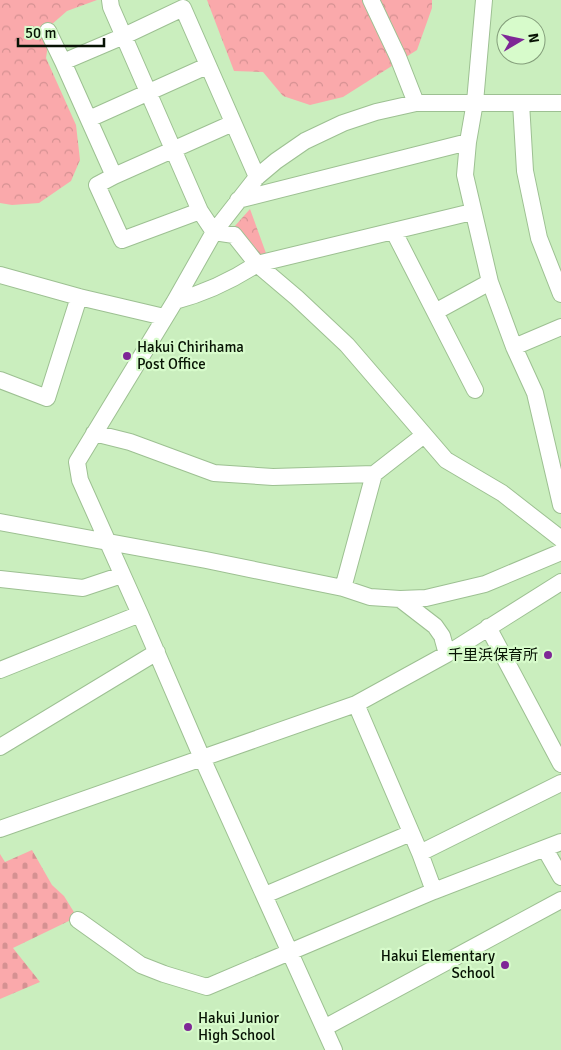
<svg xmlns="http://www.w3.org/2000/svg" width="561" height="1050" font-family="Signika,'Noto Sans JP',sans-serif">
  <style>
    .forest { fill: url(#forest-crowns) }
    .cemetery { fill: url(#cemetery-stones) }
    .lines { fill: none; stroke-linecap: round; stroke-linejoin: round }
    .minor-casing { stroke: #9dc092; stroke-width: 18 }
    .minor { stroke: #fff; stroke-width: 16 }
    .poi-dot { fill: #7e2796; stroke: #d7fbcb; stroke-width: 2 }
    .labels { text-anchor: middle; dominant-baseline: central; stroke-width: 4.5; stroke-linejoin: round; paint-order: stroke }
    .poi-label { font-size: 15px; fill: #071304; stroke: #d7fbcb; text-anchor: start }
  </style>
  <defs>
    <pattern id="forest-crowns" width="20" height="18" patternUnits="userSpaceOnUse" patternTransform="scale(1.25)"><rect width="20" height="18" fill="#faa9ab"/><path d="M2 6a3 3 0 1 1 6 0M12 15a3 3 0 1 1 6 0" fill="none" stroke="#d59192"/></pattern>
    <pattern id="cemetery-stones" width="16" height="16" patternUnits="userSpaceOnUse" patternTransform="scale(1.25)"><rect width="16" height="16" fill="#faa9ab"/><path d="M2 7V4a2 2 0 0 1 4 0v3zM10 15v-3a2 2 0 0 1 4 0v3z" fill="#d59192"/></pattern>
  </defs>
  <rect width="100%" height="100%" fill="#caeebe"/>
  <path class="forest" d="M0,0h97l-30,11 -16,14 -5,33 30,67 4,35 -9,21 -32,22 -27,2 -12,-2z
    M207,0h225v8l-15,42 -74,47 -33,8 -27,-9 -20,-24 -29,-1z
    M250,209l17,47 -7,3 -26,-32z"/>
  <path class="cemetery" d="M32,850l20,35 12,11 13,21 -64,31 27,34 -40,17v-145l5,8z"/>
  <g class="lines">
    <defs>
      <path id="minor" d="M110,0l1,7 89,204 14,21 20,3 23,29 40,34 50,47 99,115 56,33 59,46
        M371,0l27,57 18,46
        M484,0l-9,102 -7,40 -3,33 25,107 24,65 21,46 26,112
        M48,31l15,31
        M521,103l4,68 14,67 22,56
        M89,119l118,-53
        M233,123l-119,53 -51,-114 61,-26 59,-28 74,169
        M114,176l-17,9 25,55 78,-29
        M238,200l230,-58
        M394,232l81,158
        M0,275l79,22 85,20
        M175,301c30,-8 56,-20 82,-37l215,-52
        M435,312l55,-30
        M514,347l47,-20
        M0,380l47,18 32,-101
        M94,433l36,9 84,31 59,4 101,-3 50,-39
        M0,522l206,38 137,28 27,9 30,2 26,-1 59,-14 76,-32
        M0,579l83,9 39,-13
        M343,588l31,-114
        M400,599l35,27 7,10 5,18
        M488,627l73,137
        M0,670l140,-56
        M356,704l64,149 14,38
        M0,747l157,-95
        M0,829l356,-125 91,-50 114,-72
        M545,849l16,28
        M420,853l141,-70
        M265,895l146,-62
        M78,920l63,45 23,9 43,13 227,-96 127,-49
        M324,1028l237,-128
        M334,1050l-132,-292 -62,-144 -60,-134 -3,-18 98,-161 39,-69 43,-55 19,-16 29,-20 38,-18 33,-11 40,-9h145"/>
    </defs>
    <use href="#minor" class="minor-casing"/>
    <use href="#minor" class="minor"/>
  </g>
  <g class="poi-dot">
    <circle cx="127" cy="356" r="5"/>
    <circle cx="548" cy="655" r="5"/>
    <circle cx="505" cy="965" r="5"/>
    <circle cx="188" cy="1027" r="5"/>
  </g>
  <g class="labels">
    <g class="poi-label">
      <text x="137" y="347">Hakui Chirihama<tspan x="137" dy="17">Post Office</tspan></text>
      <text x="538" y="655" text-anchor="end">千里浜保育所</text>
      <text x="495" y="956" text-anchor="end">Hakui Elementary<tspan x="495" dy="17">School</tspan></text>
      <text x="198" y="1018">Hakui Junior<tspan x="198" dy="17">High School</tspan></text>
    </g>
  </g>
  <g transform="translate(521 40) rotate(81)"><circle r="24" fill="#d7fbcb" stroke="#849e7b"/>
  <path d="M0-4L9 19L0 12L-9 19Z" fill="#7e2796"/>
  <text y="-8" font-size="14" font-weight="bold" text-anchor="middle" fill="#071304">N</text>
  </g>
  <path d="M18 38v8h86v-8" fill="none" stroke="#071304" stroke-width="2.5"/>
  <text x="25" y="38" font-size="15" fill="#071304" stroke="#d7fbcb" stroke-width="4" paint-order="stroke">50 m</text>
</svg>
